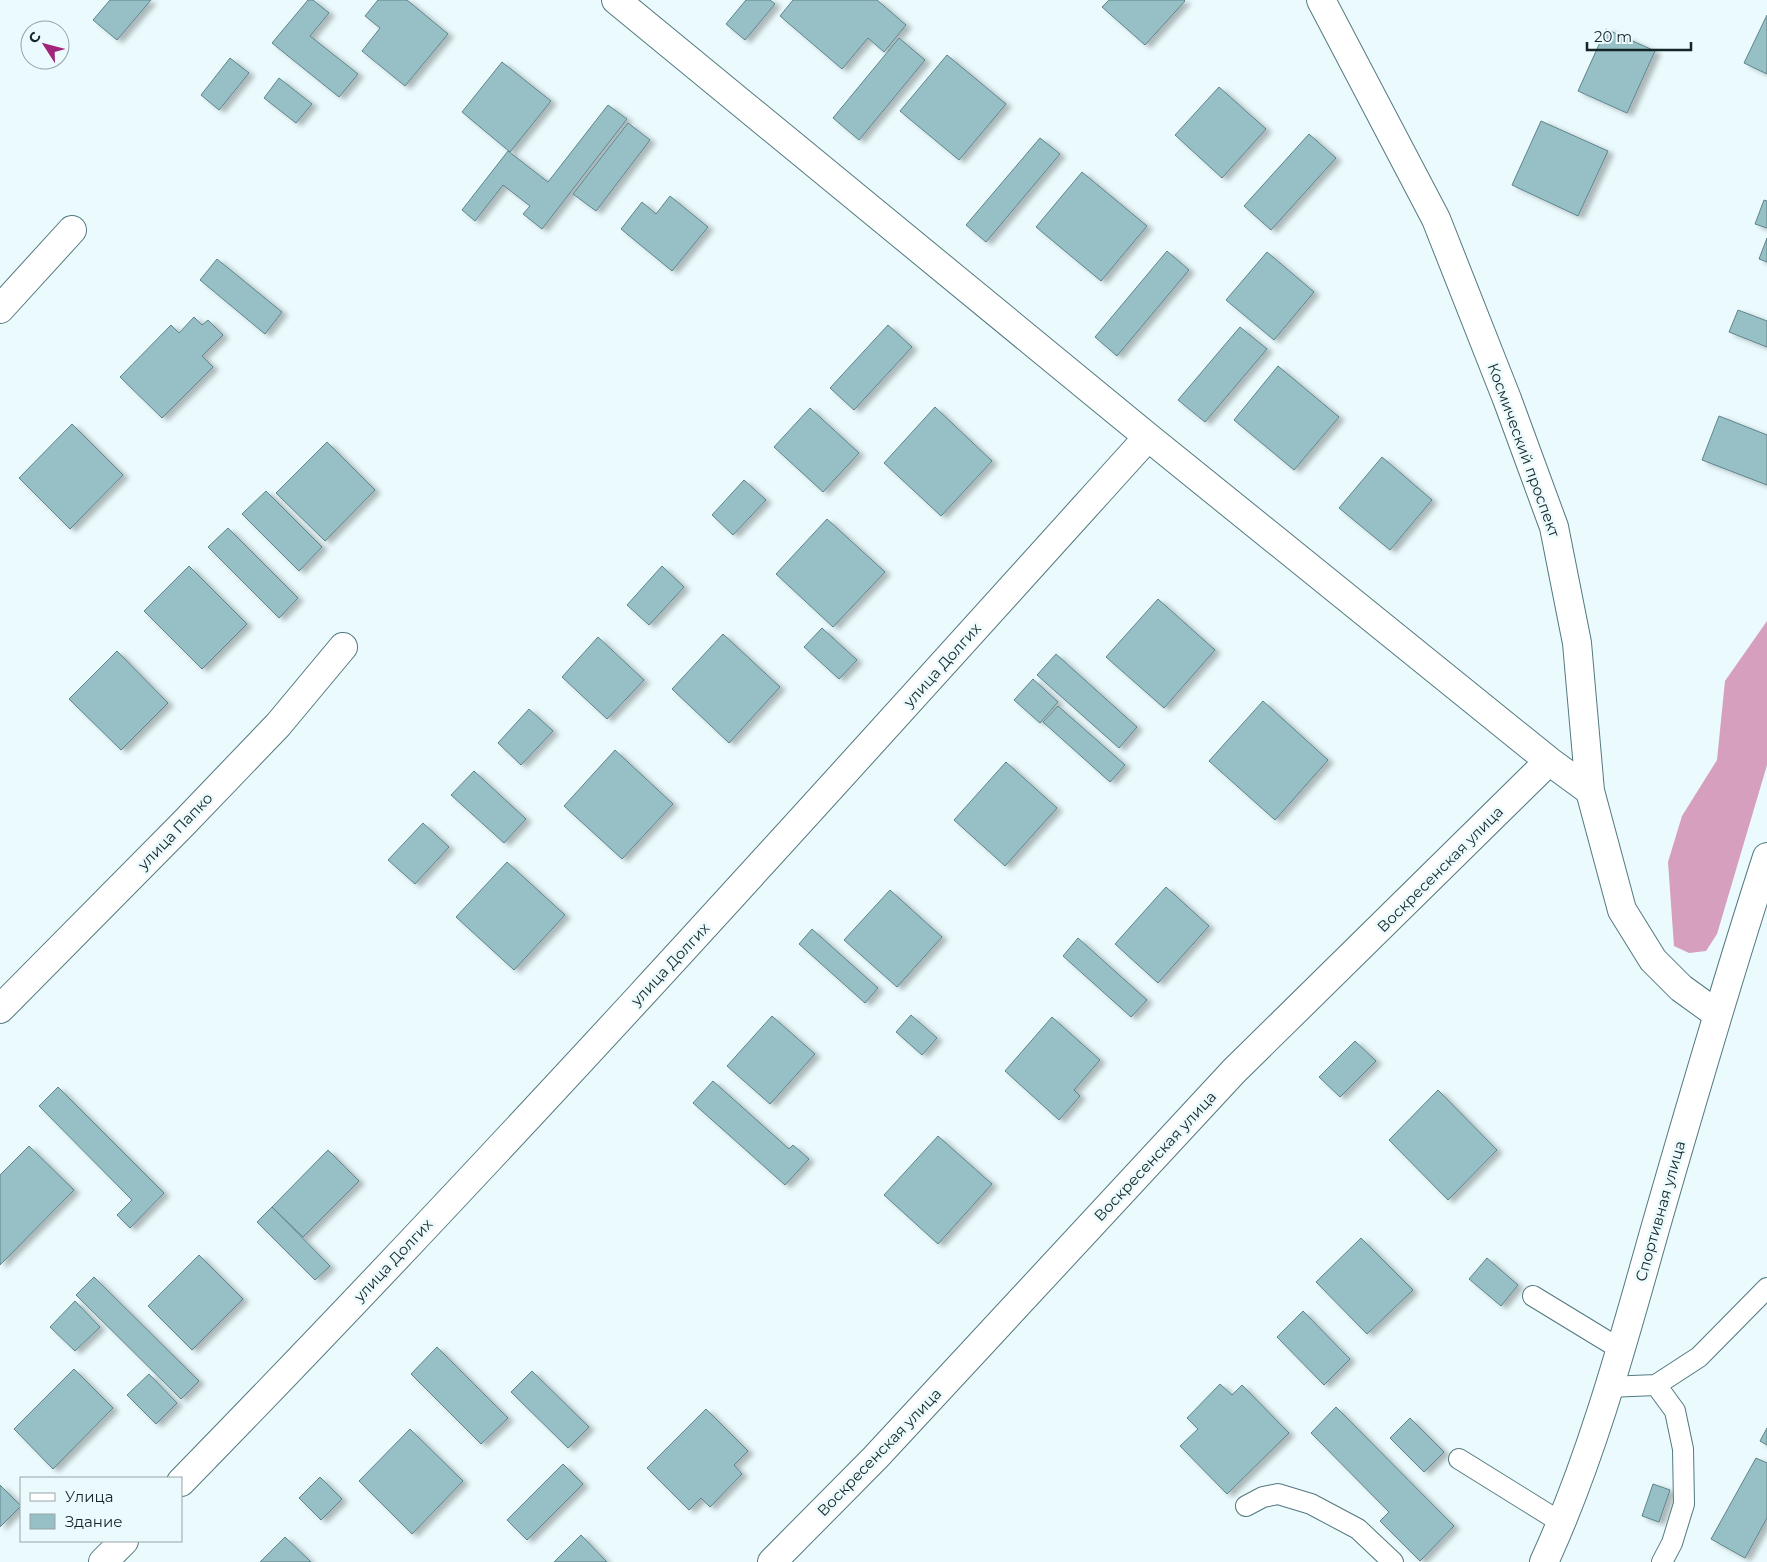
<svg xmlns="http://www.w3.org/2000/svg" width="1767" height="1562" font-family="Montserrat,sans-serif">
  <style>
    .forest { fill: #d59fbd }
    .building { fill: #97c0c6; stroke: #5e848b; filter: url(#shadow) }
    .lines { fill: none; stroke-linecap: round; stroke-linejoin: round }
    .service-casing { stroke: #52797f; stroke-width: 22 }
    .minor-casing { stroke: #52797f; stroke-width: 30 }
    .tertiary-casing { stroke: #52797f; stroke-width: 30 }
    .service { stroke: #fff; stroke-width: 20 }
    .minor { stroke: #fff; stroke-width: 28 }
    .tertiary { stroke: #fff; stroke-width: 28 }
    .labels { text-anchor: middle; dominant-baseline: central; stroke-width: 5; stroke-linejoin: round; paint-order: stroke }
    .street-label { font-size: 15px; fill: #152527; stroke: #eafafd }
  </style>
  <defs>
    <filter id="shadow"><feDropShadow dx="5.5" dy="3" stdDeviation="2.5" flood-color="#0004"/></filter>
  </defs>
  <rect width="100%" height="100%" fill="#eafafd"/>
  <path class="forest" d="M1767,621v144l-50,169 -11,17 -17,2 -15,-7 -6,-84 14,-46 35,-56 8,-79z"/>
  <path class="building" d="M110,0h41l-34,40 -24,-20z
    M308,0h5l16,13 -19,23 48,38 -19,23 -67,-54z
    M378,0h29l41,34 -43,52 -43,-35 18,-23 -15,-12z
    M746,0h24l5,4 -30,36 -19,-16z
    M793,0h84l29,25 -22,27 -16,-14 -26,31 -62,-53z
    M1109,0h75l1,1 -40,44 -43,-38z
    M1767,15v59l-23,-11z
    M1606,29l49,22 -28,62 -49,-22z
    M899,38l26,22 -66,80 -26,-22z
    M947,55l59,49 -47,56 -59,-49z
    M230,58l19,15 -30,37 -18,-15z
    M502,62l49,39 -41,51 -48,-40z
    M279,78l33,26 -16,19 -32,-25z
    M1219,87l47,42 -44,49 -47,-43z
    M608,105l19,14 -85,110 -19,-15 7,-8 -27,-21 -28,36 -13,-11 46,-59 40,31z
    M1541,121l67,30 -30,65 -66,-31z
    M628,123l22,17 -54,71 -23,-17z
    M1309,134l27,24 -65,72 -27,-24z
    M1040,138l20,16 -74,88 -20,-17z
    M1082,172l65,54 -46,55 -65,-54z
    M670,196l38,31 -36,44 -51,-42 21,-27 14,12z
    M1764,200l3,1v27l-12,-4z
    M1767,238v24l-8,-3z
    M1167,251l22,19 -72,86 -22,-19z
    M1267,252l47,40 -40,48 -48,-40z
    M217,259l65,53 -17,22 -65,-54z
    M1738,310l29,11v26l-38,-15z
    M194,317l8,8 6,-5 15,15 -21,21 11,11 -51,51 -42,-41 51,-52 8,8z
    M888,325l24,22 -58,63 -24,-22z
    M1240,327l27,22 -62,73 -27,-22z
    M1278,366l61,51 -45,53 -60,-50z
    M935,407l57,54 -51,55 -57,-53z
    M810,408l49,45 -36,39 -49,-45z
    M1719,416l48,19v50l-65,-25z
    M72,424l51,51 -53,54 -51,-51z
    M327,442l48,48 -50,51 -49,-48z
    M1382,457l50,43 -42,50 -51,-42z
    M744,480l22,20 -33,35 -21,-20z
    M266,491l56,56 -23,24 -57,-57z
    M827,519l58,53 -52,55 -57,-53z
    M228,528l70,70 -19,20 -71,-71z
    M189,566l58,58 -45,45 -58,-58z
    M662,566l22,21 -35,38 -22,-20z
    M1158,599l57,51 -51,58 -58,-51z
    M822,628l35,32 -18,19 -35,-32z
    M723,634l57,53 -51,56 -57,-54z
    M598,637l46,43 -37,39 -45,-42z
    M117,651l51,52 -47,47 -52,-51z
    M1056,654l81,73 -18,21 -82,-73z
    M1033,679l25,23 -18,21 -26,-23z
    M1263,701l65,59 -53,60 -66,-59z
    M1058,706l67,59 -15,17 -67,-60z
    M529,709l24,22 -32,34 -23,-22z
    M615,750l58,54 -51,55 -58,-53z
    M1006,762l51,46 -52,58 -51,-46z
    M474,771l52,48 -22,24 -53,-48z
    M423,823l26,24 -34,37 -27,-24z
    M507,862l58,53 -51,55 -58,-53z
    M1166,887l43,39 -51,57 -43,-39z
    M890,890l52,47 -45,50 -53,-47z
    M812,929l66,59 -13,15 -66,-59z
    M1078,938l69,62 -16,17 -68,-61z
    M911,1015l26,23 -15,17 -26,-23z
    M772,1016l43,38 -45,50 -43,-38z
    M1052,1017l48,43 -26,30 6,6 -21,24 -54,-49z
    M1355,1041l21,20 -36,36 -21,-20z
    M713,1081l76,68 4,-4 16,14 -24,26 -92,-82z
    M58,1087l106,106 -34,35 -13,-13 15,-15 -93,-94z
    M1438,1090l59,60 -49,50 -59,-60z
    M938,1136l54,48 -54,60 -54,-49z
    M29,1146l45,44 -74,75v-90z
    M328,1150l31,31 -56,56 -31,-30z
    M272,1207l58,59 -15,14 -58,-58z
    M1361,1238l52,52 -46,44 -51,-52z
    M199,1255l44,44 -51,51 -44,-44z
    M1487,1258l31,27 -17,21 -32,-27z
    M94,1277l105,104 -18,18 -105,-104z
    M75,1301l25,26 -25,24 -25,-24z
    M1303,1311l47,48 -26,26 -47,-48z
    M437,1347l71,71 -27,26 -70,-70z
    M74,1369l39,39 -60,61 -39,-40z
    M532,1371l57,56 -21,21 -57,-56z
    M149,1374l28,29 -21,21 -29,-29z
    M1220,1384l12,11 10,-10 47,48 -62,61 -47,-48 18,-17 -11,-11z
    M1336,1407l118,119 -34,35 -40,-40 9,-9 -78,-79z
    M706,1409l42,42 -14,14 8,9 -32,33 -9,-9 -12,12 -42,-42z
    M1410,1418l34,34 -20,20 -34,-34z
    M1767,1428v17l-7,-4z
    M410,1429l53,52 -51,53 -53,-53z
    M1756,1458l11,5v55l-22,40 -34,-19z
    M563,1464l20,20 -56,56 -20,-20z
    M320,1477l22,22 -21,21 -22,-22z
    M1653,1484l17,6 -11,32 -17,-6z
    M0,1485l21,21 -21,21z
    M581,1535l26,27h-53z
    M285,1537l26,25h-51z"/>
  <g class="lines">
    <defs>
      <path id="service" d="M1533,1296l87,53
        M1656,1385l19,26 8,38 1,55 -12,39 -10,19
        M1608,1387l48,-2 43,-28 68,-69
        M1459,1459l103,64
        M1246,1506l17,-9 15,-3 33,10 47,25 35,33"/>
      <path id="minor" d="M616,0l532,437 401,324 41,30
        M1321,0l115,219 71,180 47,128 23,116 13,148 32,119 31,50 28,28 36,26
        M0,309l72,-79
        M0,1009l183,-185 95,-99 65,-78
        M181,1482c332,-340 649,-693 967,-1045
        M103,1562l21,-21
        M772,1562l103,-104 359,-387 315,-310"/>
      <path id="tertiary" d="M1544,1562c48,-104 80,-223 111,-333 36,-125 72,-249 112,-372"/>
    </defs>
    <use href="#service" class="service-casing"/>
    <use href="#minor" class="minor-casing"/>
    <use href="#tertiary" class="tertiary-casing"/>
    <use href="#service" class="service"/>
    <use href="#minor" class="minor"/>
    <use href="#tertiary" class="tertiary"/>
  </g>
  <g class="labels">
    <g class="street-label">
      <text transform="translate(1524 450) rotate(70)">Космический проспект</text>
      <text transform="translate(942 665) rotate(-48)">улица Долгих</text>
      <text transform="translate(175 831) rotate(-46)">улица Папко</text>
      <text transform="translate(1440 869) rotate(-45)">Воскресенская улица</text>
      <text transform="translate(670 964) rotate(-47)">улица Долгих</text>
      <text transform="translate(1155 1156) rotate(-47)">Воскресенская улица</text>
      <text transform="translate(1660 1211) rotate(-74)">Спортивная улица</text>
      <text transform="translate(393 1260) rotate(-47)">улица Долгих</text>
      <text transform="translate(879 1452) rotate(-46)">Воскресенская улица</text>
    </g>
  </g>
  <rect x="20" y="1477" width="162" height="65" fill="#eafafd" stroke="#95a5a7"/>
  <rect x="30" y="1493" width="25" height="8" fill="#ffffff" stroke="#95a5a7"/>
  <text x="65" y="1502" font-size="15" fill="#152527">Улица</text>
  <rect x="30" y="1514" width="25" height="15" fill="#97c0c6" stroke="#95a5a7"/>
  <text x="65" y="1527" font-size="15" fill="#152527">Здание</text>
  <g transform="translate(45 45) rotate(306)"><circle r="24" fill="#eafafd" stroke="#95a5a7"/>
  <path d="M0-4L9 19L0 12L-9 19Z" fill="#a22579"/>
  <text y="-8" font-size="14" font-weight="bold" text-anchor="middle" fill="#152527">С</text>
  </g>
  <path d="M1587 42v8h104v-8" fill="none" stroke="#152527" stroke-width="2.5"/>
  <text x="1594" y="42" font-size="15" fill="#152527" stroke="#eafafd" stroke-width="4" paint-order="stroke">20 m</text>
</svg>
